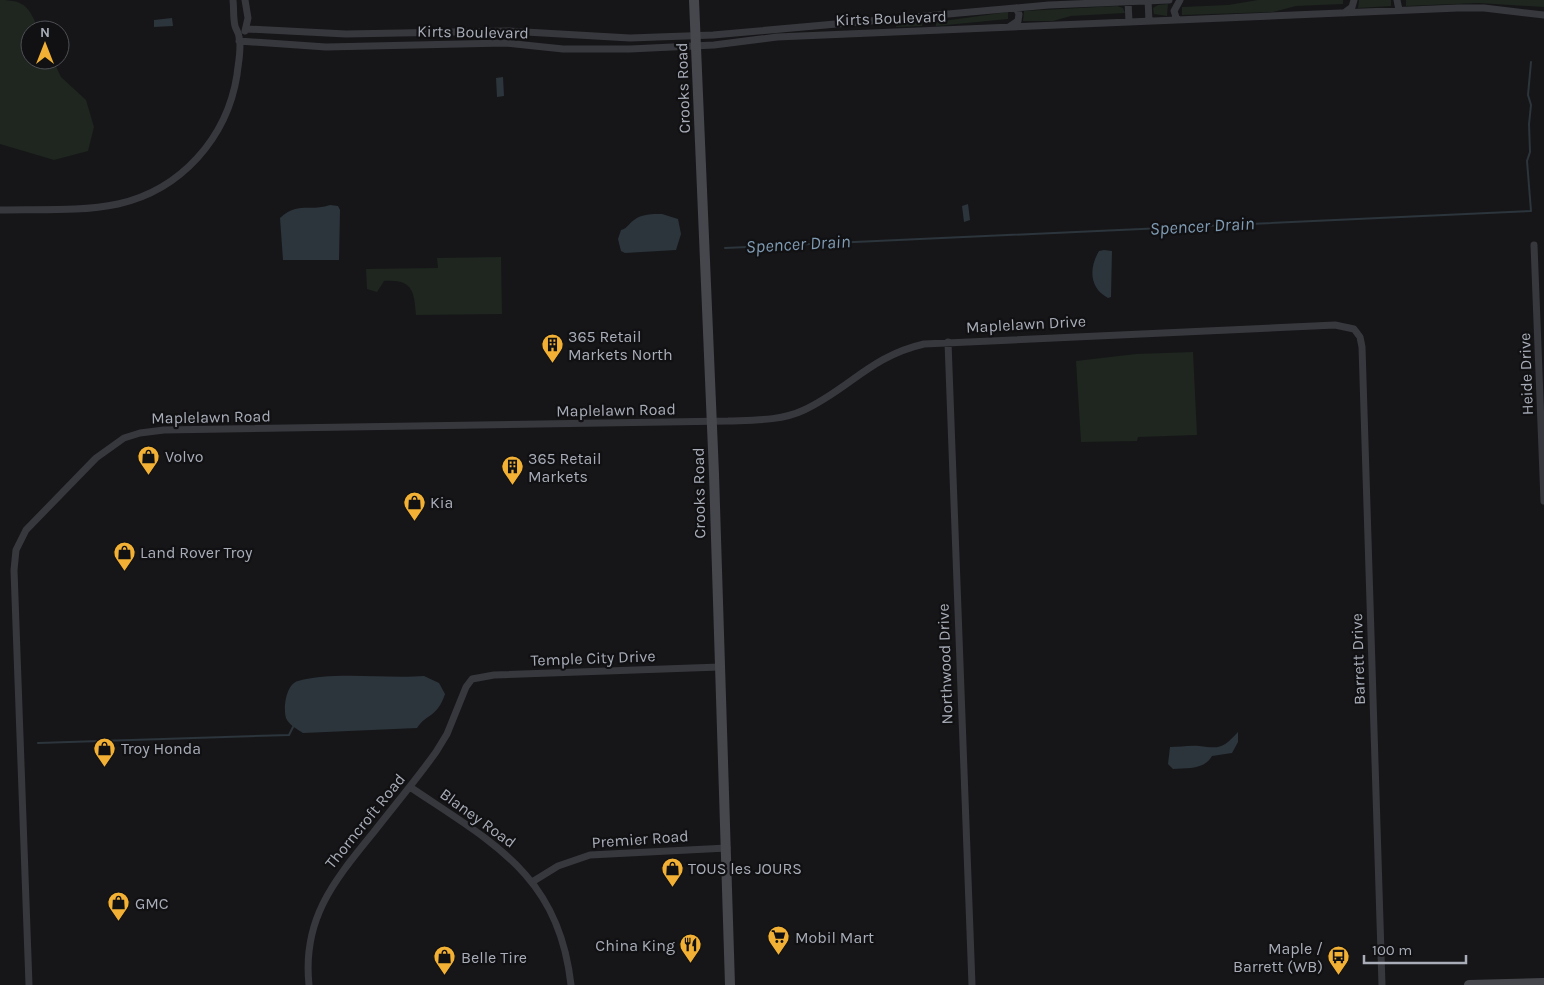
<svg xmlns="http://www.w3.org/2000/svg" width="1544" height="985" font-family="Karla,sans-serif">
  <style>
    .green { fill: #1e261f }
    .water { fill: #2c353c }
    .lines { fill: none; stroke-linecap: round; stroke-linejoin: round }
    .stream { stroke: #2c353c; stroke-width: 2 }
    .minor { stroke: #37383d; stroke-width: 7 }
    .secondary { stroke: #45474d; stroke-width: 10 }
    .labels { text-anchor: middle; dominant-baseline: central; stroke-width: 4.5; stroke-linejoin: round; paint-order: stroke }
    .street-label { font-size: 16px; fill: #a8adb8; stroke: #111113 }
    .poi-label { font-size: 16px; fill: #a8adb8; stroke: #111113; text-anchor: start }
    .water-label { font-size: 18px; font-style: italic; fill: #7f9bb3; stroke: #111113 }
  </style>
  <rect width="100%" height="100%" fill="#161618"/>
  <path class="green" d="M0,0c26,0 29,8 39,30h-9v30h23l8,17 25,23 8,27 -6,24 -34,9 -54,-16z
    M1258,0h85v4l-47,2 -23,6 -91,3v-8l46,-2z
    M1359,0h32v6l-33,2z
    M1406,0h138v7l-66,-4 -72,3z
    M1158,5l10,-1 -1,12 -13,-2 -1,-6z
    M1117,6l6,2 2,5 -54,3 -18,5h-30l1,-10z
    M1008,12v7l-72,7v-4z
    M918,20l5,1 -1,5 -26,1v-2z
    M501,257l1,57 -86,1c-2,-24 -3,-36 -32,-34l-7,11 -10,-3 -1,-20 72,-1 -1,-10z
    M1193,352l4,83 -59,2 -1,4 -56,1 -5,-81 60,-7z"/>
  <path class="water" d="M172,18l1,8 -19,1v-7z
    M503,77l1,19 -7,1 -1,-19z
    M968,204l2,16 -6,2 -2,-16z
    M330,205l8,1 2,4 -1,50h-56l-3,-42c18,-17 30,-6 50,-13z
    M662,214l16,5 3,15 -5,16 -51,3 -4,-2 -3,-12 3,-9c7,-2 7,-6 13,-10 7,-6 19,-6 28,-6z
    M1104,250l8,1 -1,46 -3,1c-19,-10 -19,-30 -9,-47z
    M424,676l15,7 6,11c-8,24 -18,19 -28,34l-114,5c-6,-4 -14,-8 -17,-15 -3,-10 0,-34 12,-37 35,-10 88,-2 126,-5z
    M1238,732v10l-6,11 -20,3c-8,14 -25,12 -39,13l-5,-5 2,-17c9,0 20,-2 29,-1 22,3 24,2 39,-14z"/>
  <g class="lines">
    <path class="stream" d="M725,248l806,-37 -4,-50 3,-9 -1,-28 2,-19 -3,-10 3,-33
      M38,743l251,-8 4,-8"/>
    <path class="minor" d="M1128,0l1,22
      M1148,0l1,21
      M1397,0l2,10
      M1344,13l8,-6 2,-7
      M1177,20l-3,-9 6,-11
      M1009,27l9,-6 1,-7 -3,-6
      M247,29l99,5 162,-3 122,7 83,-3 336,-30 120,-5
      M245,31l3,-13 -3,-18
      M239,41l87,6 179,-4 58,6h67l84,-4 63,-8 681,-29h26l60,7
      M0,210c38,-1 80,2 118,-6 63,-14 109,-66 119,-129 1,-11 5,-27 2,-38 0,-4 -3,-7 -4,-11 -2,-8 -1,-17 -2,-26
      M1534,245l10,256
      M948,342l24,643
      M410,787c83,56 149,88 161,198
      M532,882l26,-16 32,-11 137,-7
      M29,985l-15,-415 2,-20 10,-20 70,-72 28,-20 16,-5 24,-3 564,-9c25,-1 53,0 76,-11 45,-21 67,-54 120,-66l411,-19 19,4 6,8 2,10 20,638
      M309,985c-7,-66 25,-104 64,-152 21,-27 43,-53 63,-81l11,-18 19,-47 6,-8 22,-4 226,-8"/>
    <path class="secondary" d="M694,0l20,474 16,511
      M1469,985l75,-2"/>
  </g>
  <defs>
    <symbol id="building-pin" viewBox="-11 -11 22 30"><path d="M0 17L-7.5 6A9.5 9.5 0 1 1 7.5 6Z" fill="#f2b134" stroke="#111113"/><path d="M-4-6H4V6H1V3H-1V6H-4ZM-2.5-4.3h1.7v1.8h-1.7ZM.8-4.3h1.7v1.8H.8ZM-2.5-1h1.7V.8h-1.7ZM.8-1h1.7V.8H.8Z" fill="#111"/></symbol>
    <symbol id="shop-pin" viewBox="-11 -11 22 30"><path d="M0 17L-7.5 6A9.5 9.5 0 1 1 7.5 6Z" fill="#f2b134" stroke="#111113"/><path d="M-5-2.5h2.3a2.7 3.5 0 0 1 5.4 0H5L5.5 6h-11ZM-1.5-2.5h3a1.5 2.3 0 0 0-3 0Z" fill="#111"/></symbol>
    <symbol id="supermarket-pin" viewBox="-11 -11 22 30"><path d="M0 17L-7.5 6A9.5 9.5 0 1 1 7.5 6Z" fill="#f2b134" stroke="#111113"/><path d="M-6-5.5h2.5l.6 2H6L4.5 2H-2.5L-4.4-4H-6ZM-1.5 3.2a1.3 1.3 0 1 0 .1 0ZM3 3.2a1.3 1.3 0 1 0 .1 0Z" fill="#111"/></symbol>
    <symbol id="restaurant-pin" viewBox="-11 -11 22 30"><path d="M0 17L-7.5 6A9.5 9.5 0 1 1 7.5 6Z" fill="#f2b134" stroke="#111113"/><path d="M-5-6h1v4h1v-4h1v4h1v-4h1v5L-1.5 .5V6h-2V.5L-5-1ZM5-6V6H3V1.5H1.5Q1.5-4 5-6Z" fill="#111"/></symbol>
    <symbol id="bus-pin" viewBox="-11 -11 22 30"><path d="M0 17L-7.5 6A9.5 9.5 0 1 1 7.5 6Z" fill="#f2b134" stroke="#111113"/><path d="M-5-6H5V4H4V6H2V4H-2V6H-4V4H-5ZM-3.5-4V0h7V-4ZM-3.5 1.2v1.5H-2V1.2ZM2 1.2v1.5H3.5V1.2Z" fill="#111"/></symbol>
  </defs>
  <g fill-rule="evenodd">
    <use href="#building-pin" x="540" y="332" width="25" height="34"/>
    <use href="#shop-pin" x="136" y="444" width="25" height="34"/>
    <use href="#building-pin" x="500" y="454" width="25" height="34"/>
    <use href="#shop-pin" x="402" y="490" width="25" height="34"/>
    <use href="#shop-pin" x="112" y="540" width="25" height="34"/>
    <use href="#shop-pin" x="92" y="736" width="25" height="34"/>
    <use href="#shop-pin" x="660" y="856" width="25" height="34"/>
    <use href="#shop-pin" x="106" y="890" width="25" height="34"/>
    <use href="#supermarket-pin" x="766" y="924" width="25" height="34"/>
    <use href="#restaurant-pin" x="678" y="932" width="25" height="34"/>
    <use href="#shop-pin" x="432" y="944" width="25" height="34"/>
    <use href="#bus-pin" x="1326" y="944" width="25" height="34"/>
  </g>
  <g class="labels">
    <g class="street-label">
      <text transform="translate(891 18) rotate(-2)">Kirts Boulevard</text>
      <text transform="translate(473 32) rotate(1)">Kirts Boulevard</text>
      <text transform="translate(683 88) rotate(-92)">Crooks Road</text>
      <text transform="translate(1026 324) rotate(-3)">Maplelawn Drive</text>
      <text transform="translate(1526 374) rotate(-92)">Heide Drive</text>
      <text transform="translate(616 410) rotate(-1)">Maplelawn Road</text>
      <text transform="translate(211 417) rotate(-1)">Maplelawn Road</text>
      <text transform="translate(699 493) rotate(-91)">Crooks Road</text>
      <text transform="translate(593 658) rotate(-2)">Temple City Drive</text>
      <text transform="translate(1358 659) rotate(-92)">Barrett Drive</text>
      <text transform="translate(945 664) rotate(-92)">Northwood Drive</text>
      <text transform="translate(478 818) rotate(36)">Blaney Road</text>
      <text transform="translate(365 821) rotate(-51)">Thorncroft Road</text>
      <text transform="translate(640 839) rotate(-4)">Premier Road</text>
    </g>
    <g class="poi-label">
      <text x="568" y="336">365 Retail<tspan x="568" dy="18">Markets North</tspan></text>
      <text x="165" y="456">Volvo</text>
      <text x="528" y="458">365 Retail<tspan x="528" dy="18">Markets</tspan></text>
      <text x="430" y="502">Kia</text>
      <text x="140" y="552">Land Rover Troy</text>
      <text x="121" y="748">Troy Honda</text>
      <text x="688" y="868">TOUS les JOURS</text>
      <text x="135" y="903">GMC</text>
      <text x="795" y="937">Mobil Mart</text>
      <text x="675" y="945" text-anchor="end">China King</text>
      <text x="1323" y="948" text-anchor="end">Maple /<tspan x="1323" dy="18">Barrett (WB)</tspan></text>
      <text x="461" y="957">Belle Tire</text>
    </g>
    <g class="water-label">
      <text transform="translate(1202 226) rotate(-3)">Spencer Drain</text>
      <text transform="translate(798 244) rotate(-3)">Spencer Drain</text>
    </g>
  </g>
  <g transform="translate(45 45)"><circle r="24" fill="#111113" stroke="#4d4f55"/>
  <path d="M0-4L9 19L0 12L-9 19Z" fill="#f2b134"/>
  <text y="-8" font-size="14" font-weight="bold" text-anchor="middle" fill="#a8adb8">N</text>
  </g>
  <path d="M1364 955v8h102v-8" fill="none" stroke="#a8adb8" stroke-width="2.5"/>
  <text x="1372" y="955" font-size="15" fill="#a8adb8" stroke="#111113" stroke-width="4" paint-order="stroke">100 m</text>
</svg>
